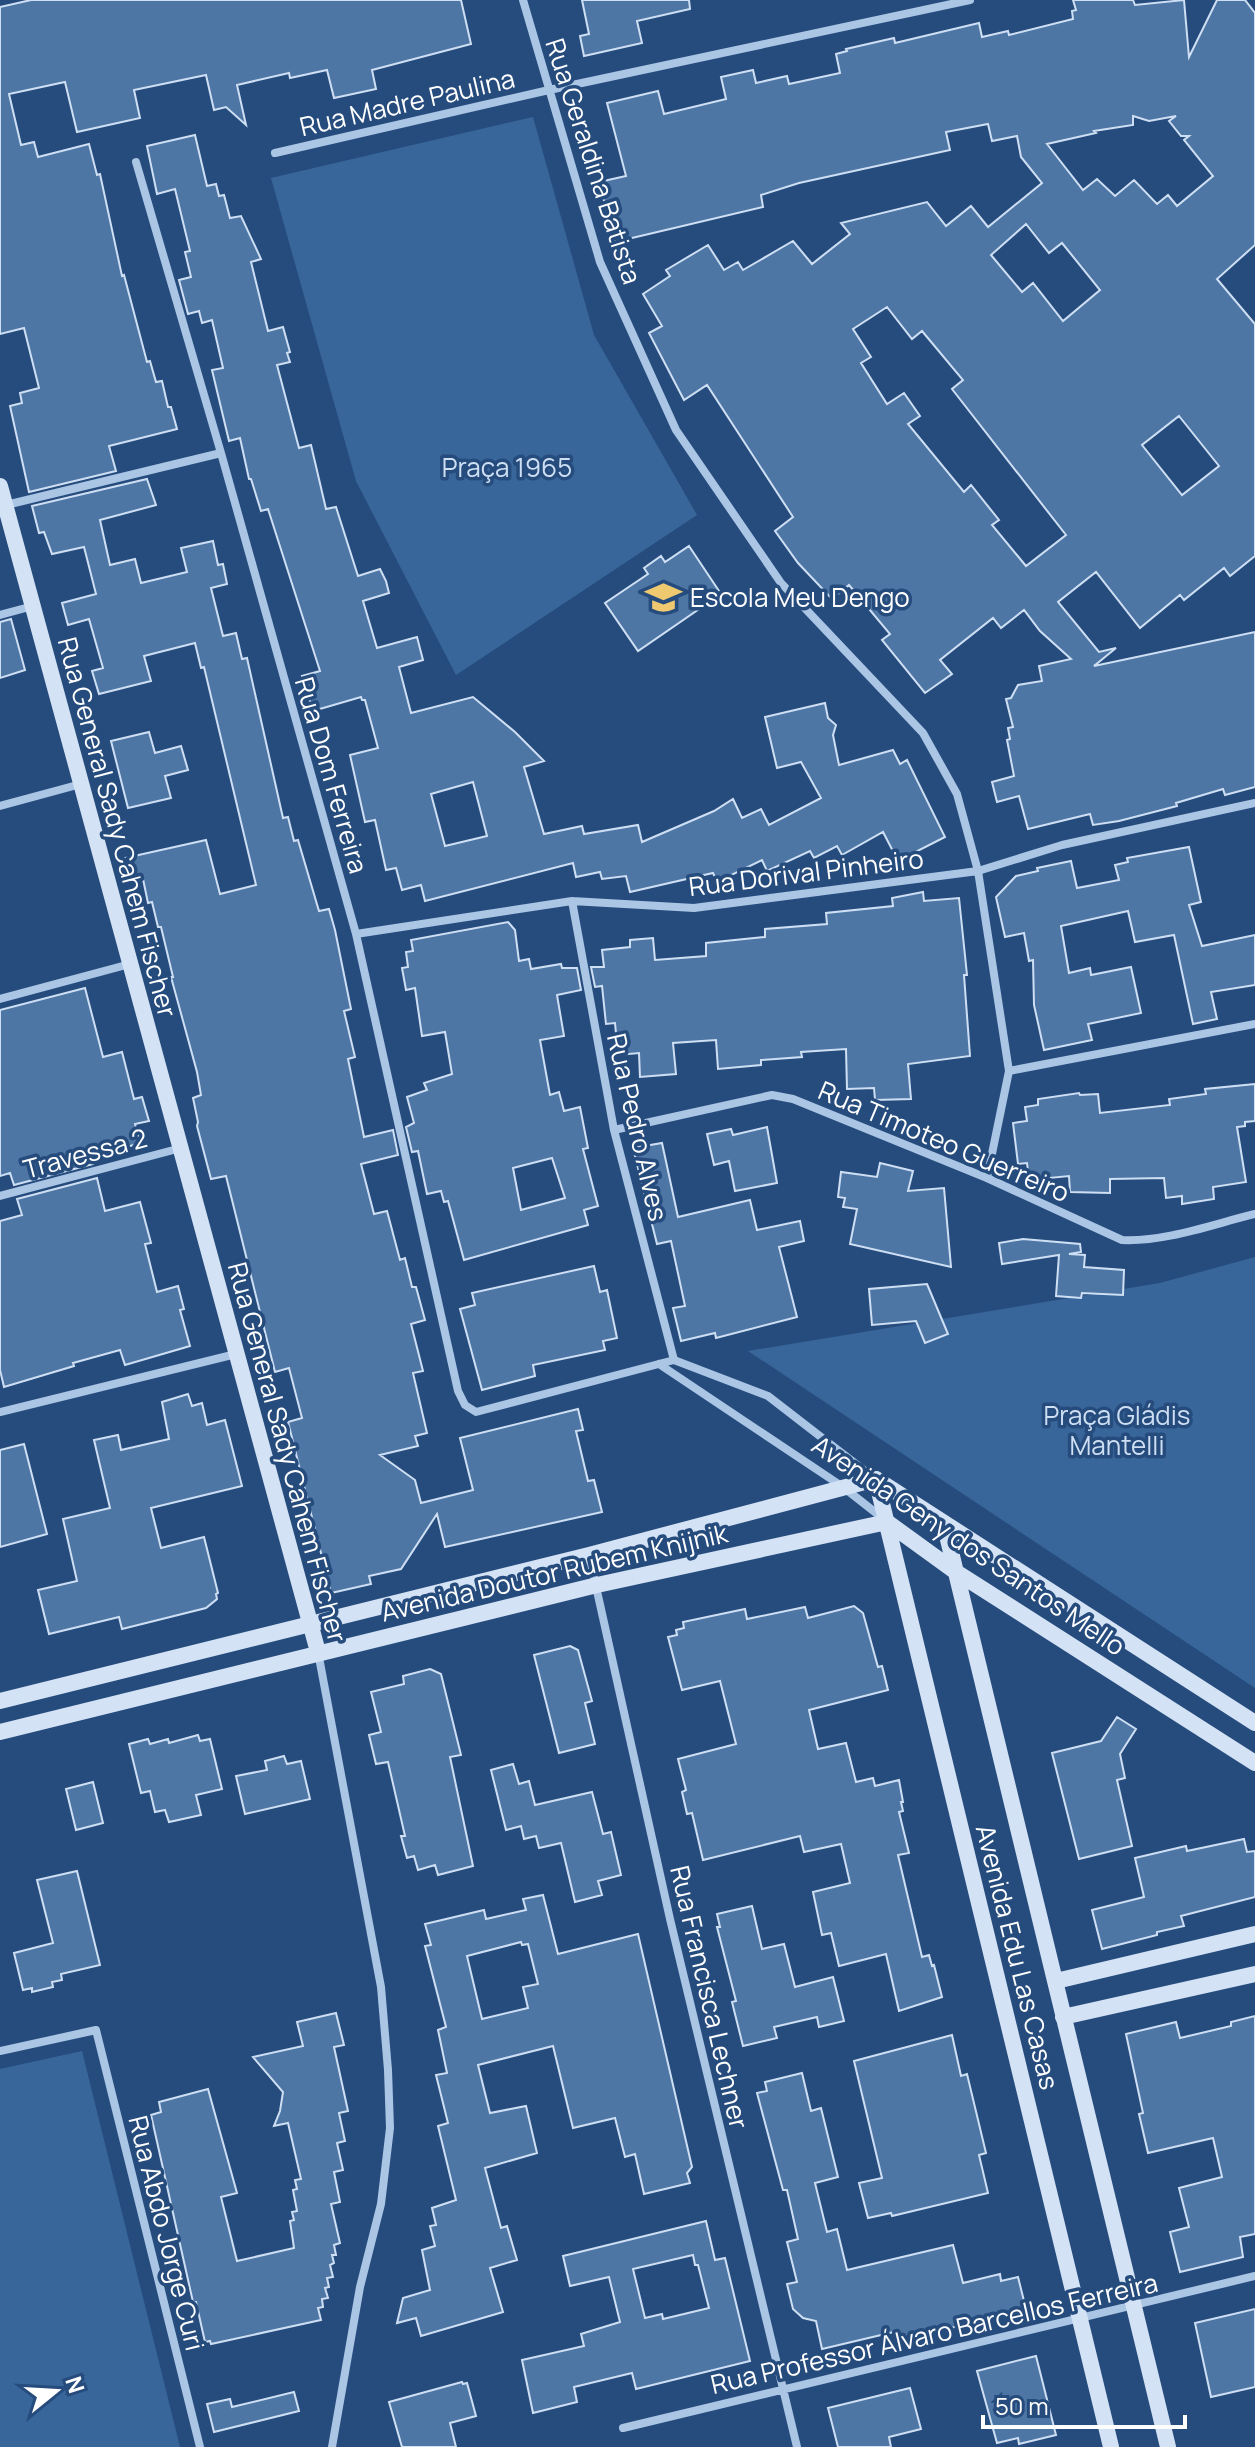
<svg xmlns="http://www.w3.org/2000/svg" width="1255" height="2447" font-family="Manrope,sans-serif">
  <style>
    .green { fill: #39669a }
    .building { fill: #4e76a5; stroke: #cedff4; stroke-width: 2; fill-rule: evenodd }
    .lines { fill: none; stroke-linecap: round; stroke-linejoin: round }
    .street { stroke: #abc5e5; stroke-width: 8 }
    .secondary { stroke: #d4e2f5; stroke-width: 16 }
    .labels { text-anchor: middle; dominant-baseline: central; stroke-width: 7; stroke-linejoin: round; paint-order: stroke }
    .street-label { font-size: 26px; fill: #fff; stroke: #264c7d }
    .park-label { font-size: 26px; fill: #cedff4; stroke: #264c7d }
    .poi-label { font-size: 26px; fill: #fff; stroke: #264c7d; text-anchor: start }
  </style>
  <rect width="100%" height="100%" fill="#264c7d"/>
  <path class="green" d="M533,117l61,218 103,180 -241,160 -100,-194 -85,-303z
    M1255,1257v431l-507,-337 412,-68z
    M82,2051l98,396h-180v-378z"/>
  <path class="building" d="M31,0h430l10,44 -99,26 4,19 -42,9 -7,-28 -37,8 -1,-5 -52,12 9,40 -20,-18 -12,3 -8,-35 -72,15 6,28 -63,14 -12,-50 -56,12 12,51 13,-3 4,15 51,-13 8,31 3,-1 22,102 2,-1 23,87 3,-1 6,21 6,-1 6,26h3l6,22 -68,17 7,25 -87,21 -19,-86 12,-3 -2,-10 19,-5 -15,-60 -24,6v-327z
    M582,0h107l1,9 -53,12 5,22 -58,13 -4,-20 9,-2z
    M1073,0h60l2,5 49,-5 5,57 28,-57h28l10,13v232l-38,34 38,45v232l-25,20 -6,-8 -40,32 -4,-5 -40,33 -44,-56 -38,30 41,50 17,-4 -22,18 161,-34v155l-30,8 -2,-6 -47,14 1,3 -58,15 -26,4 -3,-11 -62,15 -9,-33 -22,6 -5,-20 22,-6 -7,-36 3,-1 -2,-11 5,-1 -7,-28 5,-1 7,-13 24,-4 -3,-15 32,-7 -31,-28 -16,-21 -23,18 -8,-10 -53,42 12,14 -27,19 -43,-53 8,-6 -41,-49 -17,14 -34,-36 -23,-32 18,-14 -86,-132 -23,15 -35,-67 13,-7 -19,-32 27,-18 -4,-6 42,-25 16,25 14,-8 5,8 50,-29 19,23 38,-30 -9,-11 86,-21 19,24 25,-20 17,21 54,-44 -21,-26 -4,-21 -25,5 -4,-17 -42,8 4,18 -151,33 -38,12 2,12 -148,35 -16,-60 27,-6 -19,-73 51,-12 6,23 62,-15 -5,-22 32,-7 3,13 31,-7 2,8 51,-11 -4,-19 11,-3 -1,-2 48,-11 1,5 84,-20 3,14 26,-6 1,4 64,-16 -1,-8 4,-1zM1133,116l16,5 27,-5 -7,5 12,15h8l-5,4 29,36 -36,30 -9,-11 -11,9 -23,-24 -19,16 -18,-17 -14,11 -36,-46 49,-11 -2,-2 39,-6zM1026,224l23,29 13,-10 38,47 -37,31 -30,-38 -11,9 -31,-37zM887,307l25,32 10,-8 41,49 -11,9 114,146 -40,31 -34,-41 7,-5 -28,-35 -7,7 -56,-68 12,-8 -16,-23 -17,11 -26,-41 10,-6 -18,-28zM1179,416l40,50 -37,29 -40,-50z
    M195,135l12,51 9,-2 3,12 5,-1 6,23 11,-2 20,43 -10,3 17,69 15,-4 7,25 -3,1 3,9 -13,3 22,83 12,-3 15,64 10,-2 22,69 22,-7 6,12 3,12 -26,8 14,47 40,-11 6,23 -24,7 12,46 62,-16 42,35 29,29 -20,6 20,67 38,-8 2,8 54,-9 4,17 72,-31 19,-12 9,19 19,-9 8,16 52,-27 -20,-36 -24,6 -12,-51 60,-14 3,15 8,7 -3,10 6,30 54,-15 7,14 7,-4 38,77 -47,24 -15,-29 -41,23 -5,-9 -23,12 -4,-7 -43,20 -5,-11 -45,22 -4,-9 -83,19 -4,-16 -24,3 -2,-7 -24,5 -3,-14 -148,38 -4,-16 -19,5 -6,-22 -10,2 -11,-50 -10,2 -15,-67 28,-7 -13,-48h-3l-1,-3 -48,14 -11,-35 18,-5 -52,-162 -7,2 -10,-32h-2l-9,-41 -11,3 -17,-71 11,-2 -11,-48 -10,3 -3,-12 -11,3 -9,-34 12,-3 -6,-25 5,-1 -15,-62 -18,5 -10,-48zM473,782l14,54 -42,10 -14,-52z
    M147,479l9,26 -56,15 10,45 25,-6 6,24 46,-11 -6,-24 32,-7 5,24 5,-1 4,20 -16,4 12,48 13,-3 6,26 5,-1 36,160 5,-1 6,24 4,-1 21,71 10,-2 6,21 16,79 -7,2 11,46 -7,2 16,78 29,-7 5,25 -37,9 13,50 13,-3 13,49 5,-2 7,29h4l9,33 -14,4 12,47 -10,2 14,60 -12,3 3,10 -38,9 35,25 6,23 52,-13 -13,-52 118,-29 5,21 -7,1 12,50 6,-1 8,32 -157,35 -8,-33 -36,55 -32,7 2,8 -40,9 -43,-171 14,-4 -13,-50 -14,4 -49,-196 -15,3 -14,-53 1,-4 -5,-24 8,-3 -4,-23 -26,-95h2l-12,-50h-3l-6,-25 -4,1 -5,-24 -11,3 -7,-24 81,-18 14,54 36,-9 -52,-218 -3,1 -6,-25 -51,13 7,25 -52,13 -7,-23 11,-3 -14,-49 -21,6 -6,-22 34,-9 -12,-47 -32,7 -8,-22 -5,1 -7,-27z
    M689,546l32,48 -83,57 -33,-48 43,-29 -4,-6 17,-12 4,6z
    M11,619l14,51 -25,8v-56z
    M149,732l6,21 26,-7 7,24 -23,6 6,22 -43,10 -17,-67z
    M1189,847l12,55 -12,3 13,41 53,-11v50l-44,7 6,27 -24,5 -19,-89 -39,7 -7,-31 -67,15 8,47 21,-5 1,7 40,-8 10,46 -53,11 4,16 -48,10 -10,-45 -1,-45 -4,1 -5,-28 -19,4 -9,-40 20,-21 22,-5 -1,-3 34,-7 6,27 42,-8 -4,-15 13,-3 -1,-4z
    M923,892l1,9 35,-3 8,77h-3l6,81 -62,8 3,35 -36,1 -1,-12 -27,1 -1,-40 -45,3 1,5 -41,3v5l-43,4 -2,-29 -43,3 3,31 -36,3 -1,-24 -21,2 -3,-32 -9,1 -4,-38 -7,1 -4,-20h13l-2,-17 28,-3v-7l23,-2 2,22 51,-4v-13l59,-6v-8l62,-5 -1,-11 67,-7 -1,-8z
    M508,922l7,8 4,31 10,-2 2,10 30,-5 1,4h15l4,22 -24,5 7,41 -24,4 10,55 9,-3 5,19 16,-4 8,41 -5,1 15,57 -14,4 4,15 -124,35 -16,-59 -4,1 -3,-11 -14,3 -9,-43 -6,1 -6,-25 8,-4 -7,-26 20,-7 -3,-7 28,-9 -7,-42 -23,4 -7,-48 -9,2 -4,-22 6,-1 -2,-15 7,-1 -2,-11zM552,1158l13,40 -44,12 -8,-42z
    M85,988l18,69 19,-5 12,47 8,-2 7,24 -14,3 5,19 -26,8 1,4 -23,5 1,4 -79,21 -4,-12 -10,3v-166z
    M1255,1084v37l-10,1v4l-8,1 9,55 -33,5 1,12 -32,5v-8l-16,2 -2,-20 -54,1v14l-40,-1 -1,-16 -40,4 -2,-17 -9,1 -5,-41 14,-2 -2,-14 13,-2v-6l41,-6 1,2 18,-1 2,19 70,-8 -1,-6 37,-5 -1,-5z
    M767,1127l10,56 -42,8 -6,-30 -15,4 -7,-31 24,-5 2,6z
    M662,1143l16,74 72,-17 7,30 43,-9 4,20 -25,6 18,70 -81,21 -1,-5 -34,8 -8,-33 12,-2 -14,-65 -14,3 -24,-96z
    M880,1163l33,8 -5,20 36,-3 7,79 -101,-23 7,-35 -14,-2 2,-9 -7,-1 3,-25 36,5z
    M97,1178l8,33 35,-9 11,41 -6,1 12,48 21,-6 6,23 -4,1 10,36 -65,19 -5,-15 -47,13 1,3 -70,21 -4,-17v-149l22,-6 -5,-16z
    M1023,1239l57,5 1,8 -12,2 16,1 -1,12 40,3 -1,25 -41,-2 -1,5 -25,-2 3,-41 -57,9 -3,-21z
    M594,1266l6,26 7,-2 10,48 -14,3 2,9 -72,15 2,11 -53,14 -22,-81 15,-4 -3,-12z
    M927,1284l21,50 -23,9 -9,-22 -44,4 -3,-36z
    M188,1394l4,12 10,-3 5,22 18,-5 17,66 -91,22 10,40 43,-11 14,56 -2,1 1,5 -11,9 -84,21 -3,-12 -70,17 -11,-44 39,-9 -14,-62 47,-11 -16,-68 24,-5 3,15 48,-11 -7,-37z
    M24,1444l23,90 -47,13v-97z
    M854,1606l9,7 15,54 4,-1 6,24 -79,20 9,39 28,-6 10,39 17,-4 2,8 24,-6 4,22h-2l2,9 -4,1 10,41 -11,2 24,102 7,-2 3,11 2,-1 8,32 -43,14 -13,-57 -47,12 -8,-33 -9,2 -9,-43 37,-9 -9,-39 -37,8 -4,-16 -97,24 -11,-47 -5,1 -5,-22 4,-2 -8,-31 58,-15 -16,-63 -38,9 -14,-53 9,-2 -1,-5 8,-2 -1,-6 62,-13 2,10 58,-12 3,11z
    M570,1646l8,4 14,51 -7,2 10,41 -36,9 -25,-98z
    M430,1669l11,5 20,81 -11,2 23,109 -35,9 -3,-10 -17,5 -4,-14 -7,2 -6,-22h4l-17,-74 -12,2 -7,-29 12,-3 -10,-40 33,-8 -1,-8z
    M1117,1717l19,12 -16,25 5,24 -8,2 15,66 -53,13 -27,-106 49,-12z
    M198,1735l2,6 10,-2 12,50 -26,6 5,20 -32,7 -4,-12 -10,2 -5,-21 -9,2 -12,-49 19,-5 2,5 18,-5 1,4z
    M284,1756l3,8 14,-3 9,38 -65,15 -9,-38 31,-6 -2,-9z
    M513,1764l6,20 10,-3 6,24 57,-13 11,42 8,-2 10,43 -23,6 4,14 -27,7 -14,-59 -22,5 -3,-12 -12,3 -3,-13 -15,4 -15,-60z
    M93,1782l10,41 -27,7 -10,-41z
    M1244,1839l3,13 8,-1v46l-74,19 3,10 -27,6v3l-55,14 -10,-39 52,-13 -9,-39 51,-12 1,5z
    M77,1871l23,94 -39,9 1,6 -10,2 1,5 -21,5v-4l-9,2 -9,-37 39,-10 -16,-63z
    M543,1895l15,59 80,-20 54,233 -5,6 3,10 -46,11 -9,-40 -10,3 -10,-39 -42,10 -20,-82 -75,19 12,48 36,-7 11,47 -52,15 16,60 6,-2 10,34 -27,8 13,44 -82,24 -5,-18 -19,5 6,-25 27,-8 -8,-40 13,-4 -5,-20 6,-1 -4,-17 24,-8 -18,-74 10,-3 -12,-48 11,-2 -9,-43 8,-3 -21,-81 6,-1 -6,-21 59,-14 2,9 40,-9 -3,-11zM521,1942l1,3 6,-1 10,40 -15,3 5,21 -46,11 -15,-63z
    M752,1906l10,43 22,-5 11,43 38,-10 11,44 -25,6 -2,-10 -43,10 3,11 -34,8 -11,-44 4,-1 -19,-74h3l-3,-13z
    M336,2013l8,32 -10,2 14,64 -9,2 6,28 -8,2 6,27 -9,2 6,30 -9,2 9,39 -6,2 2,10h-4l2,8 -4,2 3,12 -6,1 2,9 -4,1 3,10 -6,1 1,8 -5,1 3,12 -110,24 -1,-3 -5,1 -9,-40h-3l-42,-187 10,-3 -2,-10 49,-13 29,104 -16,4 16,64 57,-13 -4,-27 4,-1 -2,-8 5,-1 -4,-21 4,-1 -2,-9 6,-1 -13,-56 -14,3 6,-15 3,-19 -30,-35 50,-11 -6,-24z
    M1255,2016v218l-15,3 3,20 -63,15 -10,-40 19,-5 -10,-39 43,-11 -9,-39 -65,15 -9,-39 4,-1 -17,-79 50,-12 4,16 51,-12v-4z
    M952,2035l9,41 6,-2 19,79 -7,2 9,38 -96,23 -1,-3 -23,5 -9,-35 23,-5 -28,-117z
    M802,2073l9,38 10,-3 17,69 -23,6 12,49 10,-3 10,41 106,-25 10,38 37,-9 1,7 17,-4 8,32 -95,24 -31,6 -2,-8 -76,18 -6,-28 -13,-3 -10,-9 -6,-25 10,-2 -10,-40 11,-3 -11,-49h-4l-26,-97 10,-2 -2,-9z
    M706,2221l9,39 10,-2 25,103 -114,28 -4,-16 -58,14 3,15 -44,11 -11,-53 62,-14 -3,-12 39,-12 -11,-45 -39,9 -7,-30zM693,2255l2,10h3l11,43 -46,11 -1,-5 -17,4 -12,-49z
    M1255,2309v78l-44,10 -16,-74z
    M1036,2356l20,79 -37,9 -1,-6 -21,5 -20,-72z
    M462,2382l1,2 4,-1 9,33 -26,7 6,24h-54l-13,-45z
    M910,2388l11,41 -32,8 2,10h-53l-10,-39z
    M294,2392l5,19 -85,21 -7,-28 23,-5 2,8z"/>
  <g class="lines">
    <path class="street" d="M523,0l77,262 76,168 105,153 142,150 34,61 21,77 31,200 -22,107
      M275,153l274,-63 421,-90
      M136,162l85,291 135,481 102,457 7,14 11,7 198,-52
      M6,505l215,-52
      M0,615l33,-9
      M0,806l81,-22
      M572,901l42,229 60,230
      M356,934l216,-33 122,7 284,-37 84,-26 193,-42
      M0,999l130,-35
      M1009,1071l246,-47
      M614,1130l158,-35 21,4 194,79 135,62c44,2 91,-16 133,-26
      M0,1196l181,-48
      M674,1360l94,36 106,82
      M659,1364l184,123 42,33
      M0,1412l236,-58
      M589,1555l81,364 127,528
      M318,1652l63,335 7,83 2,58 -9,76 -21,83 -28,160
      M0,2051l96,-21 104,417
      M623,2428l632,-152"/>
    <path class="secondary" d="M0,486l318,1166
      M876,1479l235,968
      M876,1479l379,244
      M944,1523l224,924
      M0,1701l589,-146 287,-76
      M0,1732l597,-147 290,-63 69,50 299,191
      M1056,1981l199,-47
      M1063,2017l192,-43"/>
  </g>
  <defs>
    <symbol id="school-bare" viewBox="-9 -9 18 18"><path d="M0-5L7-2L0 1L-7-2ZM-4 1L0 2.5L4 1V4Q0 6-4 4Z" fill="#eec970" stroke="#264c7d" stroke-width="2.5" paint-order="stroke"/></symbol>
  </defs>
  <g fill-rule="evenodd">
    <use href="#school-bare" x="638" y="572" width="51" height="51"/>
  </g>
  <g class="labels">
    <g class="street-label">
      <text transform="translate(407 102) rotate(-13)">Rua Madre Paulina</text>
      <text transform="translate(594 161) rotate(72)">Rua Geraldina Batista</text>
      <text transform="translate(332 775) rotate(74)">Rua Dom Ferreira</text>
      <text transform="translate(118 827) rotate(75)">Rua General Sady Cahem Fischer</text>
      <text transform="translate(806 872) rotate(-7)">Rua Dorival Pinheiro</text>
      <text transform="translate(638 1127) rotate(77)">Rua Pedro Alves</text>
      <text transform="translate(944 1141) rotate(23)">Rua Timoteo Guerreiro</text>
      <text transform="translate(85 1153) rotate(-15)">Travessa 2</text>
      <text transform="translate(288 1452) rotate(75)">Rua General Sady Cahem Fischer</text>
      <text transform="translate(969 1545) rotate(34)">Avenida Geny dos Santos Mello</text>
      <text transform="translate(554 1572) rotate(-13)">Avenida Doutor Rubem Knijnik</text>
      <text transform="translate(1018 1957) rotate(76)">Avenida Edu Las Casas</text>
      <text transform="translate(710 1997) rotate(77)">Rua Francisca Lechner</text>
      <text transform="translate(167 2233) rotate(76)">Rua Abdo Jorge Curi</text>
      <text transform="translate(934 2333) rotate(-13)">Rua Professor Álvaro Barcellos Ferreira</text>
    </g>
    <g class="park-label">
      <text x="507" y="467">Praça 1965</text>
      <text x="1117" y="1415">Praça Gládis<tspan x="1117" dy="30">Mantelli</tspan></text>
    </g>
    <g class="poi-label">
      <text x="690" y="597">Escola Meu Dengo</text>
    </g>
  </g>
  <g transform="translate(56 2391) rotate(72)" stroke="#264c7d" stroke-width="6" paint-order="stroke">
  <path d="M0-6L14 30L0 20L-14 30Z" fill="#ffffff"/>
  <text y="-12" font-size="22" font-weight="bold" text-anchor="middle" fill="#ffffff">N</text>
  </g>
  <path d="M983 2415v12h202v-12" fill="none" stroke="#ffffff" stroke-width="4"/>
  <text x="995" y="2415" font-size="24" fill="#ffffff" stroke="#264c7d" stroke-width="6" paint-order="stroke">50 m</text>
</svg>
